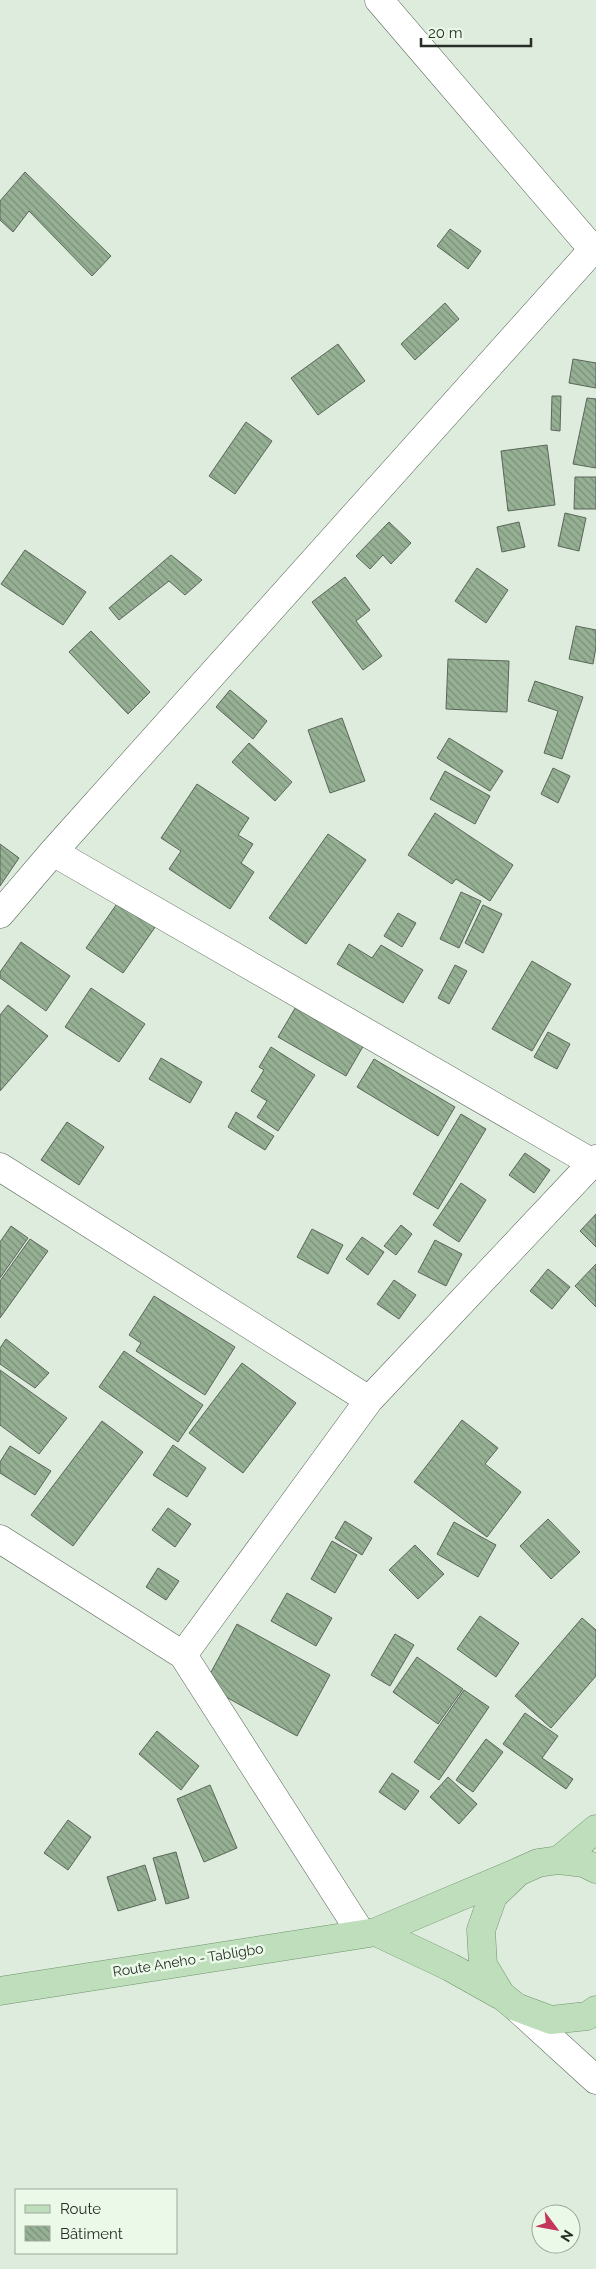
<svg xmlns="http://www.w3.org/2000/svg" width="596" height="2269" font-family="Raleway,sans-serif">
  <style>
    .building { fill: url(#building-back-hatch); stroke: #5a6659 }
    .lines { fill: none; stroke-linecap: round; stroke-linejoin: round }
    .minor-casing { stroke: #596658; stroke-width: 29 }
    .major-casing { stroke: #6f936b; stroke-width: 29 }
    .minor { stroke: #fff; stroke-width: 28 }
    .major { stroke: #bfdfbc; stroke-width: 28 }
    .labels { text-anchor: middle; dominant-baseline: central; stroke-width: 5; stroke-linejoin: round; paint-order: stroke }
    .street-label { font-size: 14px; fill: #282d27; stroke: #ebf9e9 }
  </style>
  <defs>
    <pattern id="building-back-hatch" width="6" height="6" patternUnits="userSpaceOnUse" patternTransform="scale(1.25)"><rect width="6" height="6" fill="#96b094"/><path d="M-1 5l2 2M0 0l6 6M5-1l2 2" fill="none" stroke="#7a9079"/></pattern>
  </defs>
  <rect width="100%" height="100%" fill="#ddecdc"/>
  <path class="building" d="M25,172l86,84 -19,20 -63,-65 -16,21 -13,-12v-19z
    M450,229l31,22 -13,18 -31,-23z
    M445,303l14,16 -44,41 -14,-16z
    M338,344l27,37 -47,34 -27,-37z
    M573,359l23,4v25l-27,-5z
    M552,396h9l-1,35 -9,-1z
    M587,398l9,1v69l-23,-4z
    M246,422l26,19 -37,53 -26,-18z
    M547,445l8,60 -47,6 -7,-60z
    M575,477h21v32h-22z
    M565,513l21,5 -7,33 -21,-5z
    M389,522l22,21 -20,21 -8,-9 -13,14 -14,-13z
    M519,522l6,25 -23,5 -5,-25z
    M25,550l61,42 -23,33 -62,-41z
    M171,555l31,25 -17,15 -16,-14 -50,39 -10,-12z
    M477,568l31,22 -22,33 -31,-22z
    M345,577l25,33 -14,11 26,35 -19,14 -51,-68z
    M576,626l20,4v17l-3,17 -24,-5z
    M91,631l59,61 -22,22 -59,-62z
    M448,659l61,2 -2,51 -61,-3z
    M535,681l48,16 -21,62 -18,-6 14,-42 -30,-10z
    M230,690l37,31 -14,18 -37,-32z
    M342,718l23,63 -35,12 -22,-63z
    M449,738l54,33 -13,20 -53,-33z
    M249,743l43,39 -17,19 -43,-39z
    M553,768l17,8 -12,27 -17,-9z
    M445,771l45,25 -15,28 -45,-25z
    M197,784l52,34 -11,17 15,9 -12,19 13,9 -24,37 -61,-40 12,-18 -20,-13z
    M435,813l78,52 -23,36 -34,-22 -4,5 -44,-29z
    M328,834l38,26 -60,84 -37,-26z
    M0,844l19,14 -19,28z
    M461,892l20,9 -22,47 -19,-9z
    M121,898l37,25 -35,50 -37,-25z
    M483,905l19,9 -19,39 -18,-10z
    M398,913l18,10 -14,24 -18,-11z
    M21,942l49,34 -24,35 -46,-33v-6z
    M349,944l23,14 9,-13 42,25 -20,33 -66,-39z
    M532,961l39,23 -39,67 -40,-22z
    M455,965l12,6 -18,33 -11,-6z
    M91,988l54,36 -26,38 -54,-35z
    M8,1005l40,31 -48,55v-76z
    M297,1005l68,38 -19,33 -68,-39z
    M548,1032l22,12 -13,25 -23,-12z
    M271,1047l44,28 -37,56 -21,-14 10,-16 -16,-10 13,-21 -5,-3z
    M161,1058l41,24 -12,21 -41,-24z
    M374,1059l81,48 -17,29 -81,-49z
    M236,1112l38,24 -9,14 -37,-23z
    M461,1114l25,15 -48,80 -25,-15z
    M67,1122l37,25 -25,38 -38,-25z
    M525,1153l25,17 -16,23 -25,-18z
    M461,1183l25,17 -27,42 -26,-17z
    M596,1214v33l-16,-16z
    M401,1225l11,9 -16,21 -12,-9z
    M11,1226l17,12 -28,40v-36z
    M312,1229l31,16 -15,29 -31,-17z
    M362,1237l22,15 -16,23 -22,-16z
    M30,1239l18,12 -48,67v-37z
    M435,1240l27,14 -16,32 -28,-14z
    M596,1264v43l-21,-21z
    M548,1269l22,18 -18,22 -22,-18z
    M394,1280l22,15 -17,24 -22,-15z
    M154,1296l81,51 -30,48 -69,-44 5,-8 -12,-8z
    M6,1339l43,34 -14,15 -35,-24v-16z
    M124,1351l79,54 -25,37 -79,-55z
    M242,1363l54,40 -53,70 -54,-40z
    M0,1370l67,48 -28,36 -39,-29z
    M462,1420l36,28 -13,16 36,28 -34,45 -73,-55z
    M102,1421l41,31 -70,94 -42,-31z
    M173,1445l33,23 -19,29 -34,-22z
    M10,1446l41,25 -16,24 -35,-22v-11z
    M168,1508l23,16 -16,23 -23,-17z
    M548,1519l32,33 -29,27 -31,-33z
    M345,1521l27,17 -10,17 -27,-17z
    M454,1522l42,23 -18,32 -41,-23z
    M332,1541l25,14 -22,38 -24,-14z
    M415,1545l29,29 -26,25 -29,-29z
    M158,1568l21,13 -13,19 -20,-13z
    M287,1593l45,25 -16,28 -45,-25z
    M480,1616l39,27 -23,34 -39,-28z
    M582,1618l14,12v46l-45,52 -36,-32z
    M237,1624l93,51 -33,61 -93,-51z
    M395,1634l19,11 -24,41 -19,-11z
    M417,1657l46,32 -25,35 -45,-32z
    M464,1690l25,17 -50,73 -25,-18z
    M525,1713l33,23 -16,22 31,21 -7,10 -63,-45z
    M157,1731l42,35 -18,24 -42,-36z
    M486,1739l17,13 -30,40 -17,-12z
    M392,1773l27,18 -14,19 -26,-18z
    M448,1777l29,27 -18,20 -29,-27z
    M210,1785l27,63 -33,14 -27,-63z
    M68,1820l23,17 -23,33 -24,-17z
    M176,1852l13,46 -23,6 -13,-46z
    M145,1865l11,35 -38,11 -11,-34z"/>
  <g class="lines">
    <defs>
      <path id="minor" d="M379,0l217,253
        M53,852l543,313
        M0,914l53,-62 543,-606
        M0,1167l369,233
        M0,1539l183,116 178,278
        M183,1655l186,-255 227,-241
        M516,2007l80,73"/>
      <path id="major" d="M559,1860l37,-31
        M596,1869l-12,-6 -25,-3 -21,3 -20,9 -25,24 -12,34 2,35 18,30 15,12 35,13 36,-4 9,-6
        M376,1932l74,35 50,28
        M0,1991l376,-59 142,-60"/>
    </defs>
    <use href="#minor" class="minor-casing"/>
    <use href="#major" class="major-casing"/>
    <use href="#minor" class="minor"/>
    <use href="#major" class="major"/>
  </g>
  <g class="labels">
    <g class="street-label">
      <text transform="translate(188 1960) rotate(-9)">Route Aneho - Tabligbo</text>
    </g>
  </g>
  <rect x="15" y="2189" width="162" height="65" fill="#ebf9e9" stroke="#9da79b"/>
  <rect x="25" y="2205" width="25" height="8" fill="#bfdfbc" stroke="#9da79b"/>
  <text x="60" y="2214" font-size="15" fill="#282d27">Route</text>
  <rect x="25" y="2226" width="25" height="15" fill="url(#building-back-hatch)" stroke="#9da79b"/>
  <text x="60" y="2239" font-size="15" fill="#282d27">Bâtiment</text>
  <g transform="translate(556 2229) rotate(122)"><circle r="24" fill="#ebf9e9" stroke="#9da79b"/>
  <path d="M0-4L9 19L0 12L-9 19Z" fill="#c5365d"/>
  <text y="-8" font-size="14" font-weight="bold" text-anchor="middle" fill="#282d27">N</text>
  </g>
  <path d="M421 38v8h110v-8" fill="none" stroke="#282d27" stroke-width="2.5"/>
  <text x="428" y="38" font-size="15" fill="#282d27" stroke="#ebf9e9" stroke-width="4" paint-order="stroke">20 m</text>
</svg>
